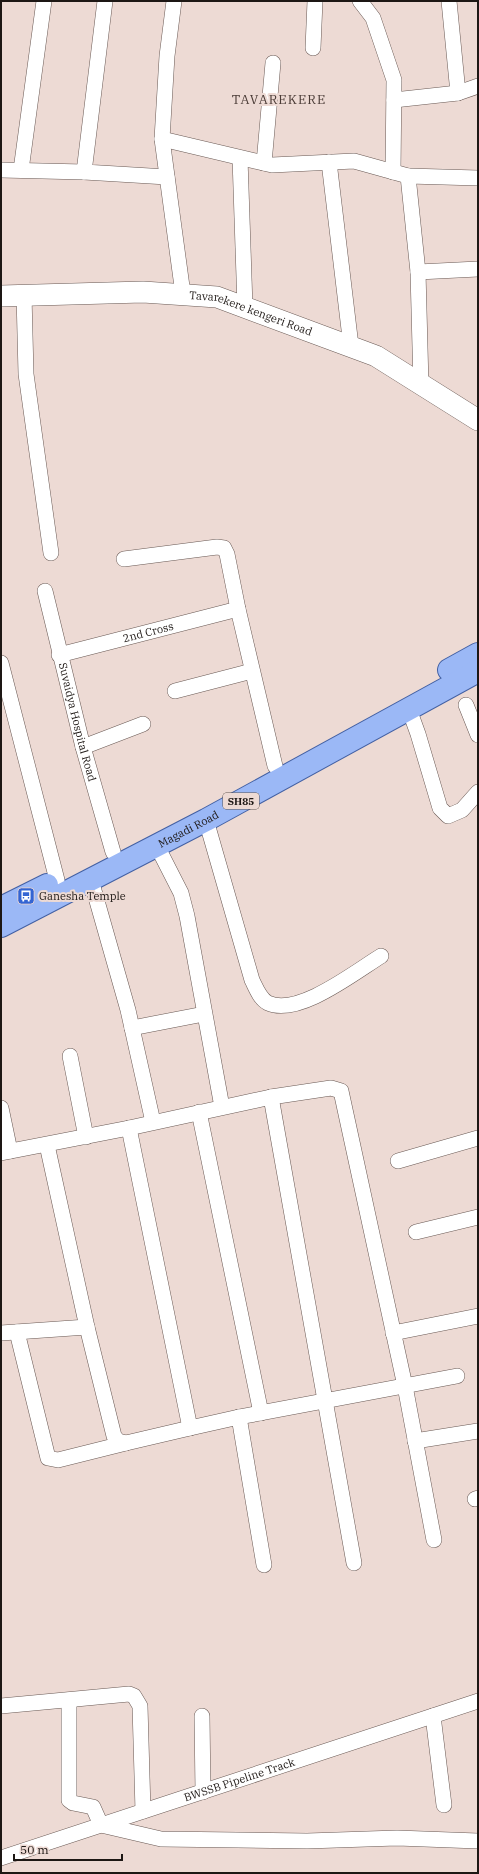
<svg xmlns="http://www.w3.org/2000/svg" width="479" height="1874" font-family="'IBM Plex Serif',serif">
  <style>
    .lines { fill: none; stroke-linecap: round; stroke-linejoin: round }
    .minor-casing { stroke: #695954; stroke-width: 16 }
    .secondary-casing { stroke: #695954; stroke-width: 22 }
    .primary-casing { stroke: #4360a3; stroke-width: 24 }
    .minor { stroke: #fff; stroke-width: 15 }
    .secondary { stroke: #fff; stroke-width: 21 }
    .primary { stroke: #9bb8f6; stroke-width: 22 }
    .labels { text-anchor: middle; dominant-baseline: central; stroke-width: 4; stroke-linejoin: round; paint-order: stroke }
    .shield { fill: #eddad4; stroke: #5b524e; stroke-width: 1 }
    .shield-label { font-size: 10px; font-weight: bold; fill: #1d1714 }
    .street-label { font-size: 11px; fill: #1d1714; stroke: #eddad4 }
    .poi-label { font-size: 11px; fill: #1d1714; stroke: #eddad4; text-anchor: start }
    .quarter-label { font-size: 13px; letter-spacing: 1px; fill: #4a3b36; stroke: #eddad4 }
  </style>
  <rect width="100%" height="100%" fill="#eddad4"/>
  <g class="lines">
    <defs>
      <g id="minor">
        <path d="M105,1l-21,171 83,5"/>
        <path d="M174,1l-7,55 -5,83 21,155"/>
        <path d="M360,1l13,17 21,62 -1,92"/>
        <path d="M449,1l9,92"/>
        <path d="M313,48l2,-47"/>
        <path d="M394,100l64,-7 20,-7"/>
        <path d="M162,139l110,26 82,-4 54,15 10,96 3,113"/>
        <path d="M240,158l5,149"/>
        <path d="M329,162l22,184"/>
        <path d="M264,163l9,-100"/>
        <path d="M1,170l83,2"/>
        <path d="M21,170l23,-169"/>
        <path d="M408,176l70,2"/>
        <path d="M418,272l60,-3"/>
        <path d="M24,295l2,79 25,179"/>
        <path d="M124,559l93,-12 7,1 3,6 11,55 37,157"/>
        <path id="s1" d="M45,591l38,156 30,105"/>
        <path id="s2" d="M59,655l179,-46"/>
        <path d="M1,663l56,217"/>
        <path d="M175,691l77,-20"/>
        <path d="M466,705l12,30"/>
        <path d="M409,709l9,25 22,74 8,8 14,-6 16,-18"/>
        <path d="M83,747l60,-23"/>
        <path d="M206,820l46,160c4,8 8,19 16,23 30,14 87,-31 113,-47"/>
        <path d="M157,846l24,47 6,23 35,191"/>
        <path d="M91,880l37,130 25,112"/>
        <path d="M132,1028l72,-14"/>
        <path d="M70,1056l16,81"/>
        <path d="M271,1097l83,466"/>
        <path d="M1,1108l9,43"/>
        <path d="M199,1112l62,301"/>
        <path d="M129,1128l61,300 49,-11 218,-41"/>
        <path d="M47,1145l40,182 27,109 4,5 8,2 64,-15"/>
        <path d="M1,1153l128,-25 142,-31 60,-9 10,3 64,295 29,154"/>
        <path d="M398,1161l80,-23"/>
        <path d="M416,1232l62,-15"/>
        <path d="M17,1332l31,126 10,2 68,-17"/>
        <path d="M1,1333l86,-6"/>
        <path d="M393,1333l85,-17"/>
        <path d="M239,1417l25,148"/>
        <path d="M415,1441l63,-10"/>
        <path d="M475,1499l3,-1"/>
        <path d="M69,1700v100l4,3 20,4 8,18 60,14 146,2 90,-3 81,3"/>
        <path d="M1,1706l128,-12 5,2 6,10 3,105"/>
        <path d="M202,1716l1,76"/>
        <path d="M433,1716l11,89"/>
        <path id="s3" d="M1,1858l477,-157"/>
      </g>
      <g id="secondary">
        <path id="s4" d="M1,296l142,-4 74,5 159,59 102,64"/>
      </g>
      <g id="primary">
        <path d="M449,670l29,-16"/>
        <path d="M1,908l46,-23"/>
        <path id="s5" d="M1,926l205,-106 272,-149"/>
      </g>
    </defs>
    <use href="#minor" class="minor-casing"/>
    <use href="#secondary" class="secondary-casing"/>
    <use href="#primary" class="primary-casing"/>
    <use href="#minor" class="minor"/>
    <use href="#secondary" class="secondary"/>
    <use href="#primary" class="primary"/>
  </g>
  <defs>
    <symbol id="bus-square" viewBox="-11 -11 22 22"><rect x="-9" y="-9" width="18" height="18" rx="4" fill="#3364d3" stroke="#eddad4"/><path d="M-5-6H5V4H4V6H2V4H-2V6H-4V4H-5ZM-3.5-4V0h7V-4ZM-3.5 1.2v1.5H-2V1.2ZM2 1.2v1.5H3.5V1.2Z" fill="#fff"/></symbol>
  </defs>
  <g fill-rule="evenodd">
    <use href="#bus-square" x="16" y="886" width="20" height="20"/>
  </g>
  <g class="labels">
    <rect class="shield" x="223" y="793" width="36" height="16" rx="3"/>
    <g class="shield-label">
      <text x="241" y="801">SH85</text>
    </g>
    <g class="street-label">
      <text stroke="none"><textPath href="#s4" startOffset="253">Tavarekere kengeri Road</textPath></text>
      <text stroke="none"><textPath href="#s2" startOffset="92">2nd Cross</textPath></text>
      <text stroke="none"><textPath href="#s1" startOffset="135">Suvaidya Hospital Road</textPath></text>
      <text stroke="none"><textPath href="#s5" startOffset="211">Magadi Road</textPath></text>
      <text stroke="none"><textPath href="#s3" startOffset="251">BWSSB Pipeline Track</textPath></text>
    </g>
    <g class="poi-label">
      <text x="39" y="896">Ganesha Temple</text>
    </g>
    <g class="quarter-label">
      <text x="279" y="99">TAVAREKERE</text>
    </g>
  </g>
  <rect width="479" height="1874" fill="none" stroke="#1d1714" stroke-width="4"/>
  <path d="M14 1854v6h108v-6" fill="none" stroke="#1d1714" stroke-width="2"/>
  <text x="20" y="1854" font-size="12" fill="#1d1714" stroke="#eddad4" stroke-width="3" paint-order="stroke">50 m</text>
</svg>
